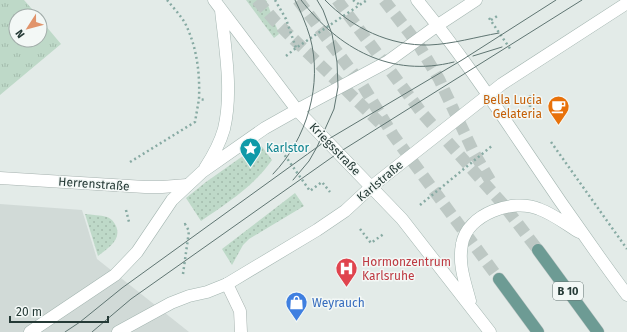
<svg xmlns="http://www.w3.org/2000/svg" width="627" height="332" font-family="'Fira Sans',sans-serif">
  <style>
    .built { fill: #d1dad7 }
    .grass { fill: url(#grass-dots) }
    .park { fill: url(#park-tufts) }
    .lines { fill: none; stroke-linecap: round; stroke-linejoin: round }
    .primary-tunnel { stroke: #bdc8c4; stroke-width: 12; stroke-dasharray: 12 6; stroke-linecap: butt }
    .street-casing { stroke: #a6b2af; stroke-width: 13 }
    .secondary-casing { stroke: #a3b5b0; stroke-width: 13 }
    .primary-casing { stroke: #c2c8c7; stroke-width: 13 }
    .path { stroke: #87aaa3; stroke-width: 2.5; stroke-dasharray: 2 3; stroke-linecap: butt }
    .street { stroke: #fff; stroke-width: 12 }
    .secondary { stroke: #fff; stroke-width: 12 }
    .primary { stroke: #6d9b94; stroke-width: 12 }
    .tram { stroke: #5f7572; stroke-width: 1 }
    .labels { text-anchor: middle; dominant-baseline: central; stroke-width: 3; stroke-linejoin: round; paint-order: stroke }
    .shield { fill: #f3f8f6; stroke: #637370; stroke-width: 1 }
    .shield-label { font-size: 11px; font-weight: bold; fill: #253a36 }
    .food-label { font-size: 12px; fill: #c56008; stroke: #f3f8f6; text-anchor: end }
    .culture-label { font-size: 12px; fill: #0d838f; stroke: #f3f8f6; text-anchor: start }
    .street-label { font-size: 12px; fill: #253a36; stroke: #f3f8f6 }
    .health-label { font-size: 12px; fill: #be3a42; stroke: #f3f8f6; text-anchor: start }
    .shop-label { font-size: 12px; fill: #366cbe; stroke: #f3f8f6; text-anchor: start }
  </style>
  <defs>
    <pattern id="grass-dots" width="8" height="8" patternUnits="userSpaceOnUse"><rect width="8" height="8" fill="#bed9c8"/><path d="M2 2h.1M6 6h.1" fill="none" stroke="#a3bbac" stroke-width="1.8" stroke-linecap="round"/></pattern>
    <pattern id="park-tufts" width="24" height="20" patternUnits="userSpaceOnUse"><rect width="24" height="20" fill="#bed9c8"/><path d="M3 7l-1-3M5 7V3M7 7l1-3M15 17l-1-3M17 17v-4M19 17l1-3" fill="none" stroke="#a3bbac"/></pattern>
  </defs>
  <rect width="100%" height="100%" fill="#e3ebe8"/>
  <path class="built" d="M0,204l82,6 15,49 92,73h-189z"/>
  <path class="grass" d="M246,0h20l13,34 -5,4z
    M260,144l12,16c-18,26 -45,43 -71,61l-15,-23 20,-16z
    M295,193l9,13 -55,33 -6,6 -11,20 -10,-16z
    M85,214c7,1 15,1 22,3 5,2 7,5 9,9 6,14 -8,22 -18,30z"/>
  <path class="park" d="M0,0h24l14,16h-22v24h24v-21l21,25 -61,51z"/>
  <g class="lines">
    <path class="primary-tunnel" d="M257,0l18,21 107,104
      M298,0l65,86 30,49 106,144
      M337,0l85,113 80,90 36,47
      M384,0l34,44 21,35 34,72 18,31"/>
    <defs>
      <path id="street" d="M0,178l145,9h17l25,-2
        M227,284l13,27 1,21"/>
      <path id="secondary" d="M214,0l83,110 105,109 88,113
        M417,0c38,46 72,96 105,145 34,51 69,101 105,150
        M205,168c8,-12 15,-25 19,-39 9,-38 1,-81 -3,-119
        M470,301c-5,-19 -12,-37 -8,-57 5,-30 51,-46 77,-35 14,5 27,15 40,23
        M30,332l85,-57 22,-23 35,-52 30,-28 63,-44 32,-18 90,-48 51,-37 38,-25
        M118,332l53,-29 18,-7 18,-4 20,-8 90,-54 28,-19 26,-24 131,-103 125,-81"/>
      <path id="primary" d="M538,250l60,82
        M499,279l39,53"/>
    </defs>
    <use href="#street" class="street-casing"/>
    <use href="#secondary" class="secondary-casing"/>
    <use href="#primary" class="primary-casing"/>
    <path class="path" d="M167,0c6,7 13,15 18,23 12,24 15,50 14,76l7,1
      M275,0l11,19 10,29
      M353,0l7,5
      M489,18l22,32
      M491,20l8,-5
      M286,56l10,-8 71,-48
      M530,95v19
      M551,142l76,107
      M279,147l31,44 12,-9 8,10
      M130,162l65,-40 4,-23
      M420,205l73,-60
      M126,210l3,12
      M360,229l11,14 14,-10
      M183,274l6,-43 -4,-7 -1,1"/>
    <use href="#street" class="street"/>
    <use href="#secondary" class="secondary"/>
    <use href="#primary" class="primary"/>
    <path class="tram" d="M301,0c38,49 90,78 153,62
      M325,0c27,28 65,46 104,45 24,-1 47,-8 70,-12
      M473,56l29,-9
      M273,174c34,-35 50,-90 37,-137 -4,-13 -9,-25 -15,-37
      M293,180l16,-19 8,-14 17,-38 4,-22 -1,-25 -5,-28 -9,-24 -6,-10
      M65,332l15,-10 42,-34 205,-148 135,-80 94,-60
      M92,332l39,-33 207,-146 244,-153"/>
  </g>
  <defs>
    <symbol id="cafe-pin" viewBox="-11 -11 22 30"><path d="M0 17L-7.5 6A9.5 9.5 0 1 1 7.5 6Z" fill="#e8710a" stroke="#f3f8f6"/><path d="M-5.5-4.5H6V0H3Q3 3.5 0 3.5H-2.5Q-5.5 3.5-5.5 0ZM3-3.2v2h1.7v-2ZM-6 4.5H4V6H-6Z" fill="#fff"/></symbol>
    <symbol id="sight-pin" viewBox="-11 -11 22 30"><path d="M0 17L-7.5 6A9.5 9.5 0 1 1 7.5 6Z" fill="#0f9aa8" stroke="#f3f8f6"/><path d="M0-6L1.8-2.2L6-1.7L2.9 1.2L3.7 5.4L0 3.3L-3.7 5.4L-2.9 1.2L-6-1.7L-1.8-2.2Z" fill="#fff"/></symbol>
    <symbol id="hospital-pin" viewBox="-11 -11 22 30"><path d="M0 17L-7.5 6A9.5 9.5 0 1 1 7.5 6Z" fill="#e0444e" stroke="#f3f8f6"/><path d="M-5-5h3v3.5h4V-5h3V5h-3V1.5h-4V5h-3Z" fill="#fff"/></symbol>
    <symbol id="shop-pin" viewBox="-11 -11 22 30"><path d="M0 17L-7.5 6A9.5 9.5 0 1 1 7.5 6Z" fill="#3f7fe0" stroke="#f3f8f6"/><path d="M-5-2.5h2.3a2.7 3.5 0 0 1 5.4 0H5L5.5 6h-11ZM-1.5-2.5h3a1.5 2.3 0 0 0-3 0Z" fill="#fff"/></symbol>
  </defs>
  <g fill-rule="evenodd">
    <use href="#cafe-pin" x="546" y="94" width="25" height="34"/>
    <use href="#sight-pin" x="238" y="136" width="25" height="34"/>
    <use href="#hospital-pin" x="334" y="256" width="25" height="34"/>
    <use href="#shop-pin" x="284" y="290" width="25" height="34"/>
  </g>
  <g class="labels">
    <rect class="shield" x="553" y="282" width="30" height="18" rx="3"/>
    <g class="shield-label">
      <text x="568" y="291">B 10</text>
    </g>
    <g class="food-label">
      <text x="542" y="100">Bella Lucia<tspan x="542" dy="14">Gelateria</tspan></text>
    </g>
    <g class="culture-label">
      <text x="266" y="148">Karlstor</text>
    </g>
    <g class="street-label">
      <text transform="translate(335 149) rotate(46)">Kriegsstraße</text>
      <text transform="translate(380 181) rotate(-40)">Karlstraße</text>
      <text transform="translate(94 184) rotate(4)">Herrenstraße</text>
    </g>
    <g class="health-label">
      <text x="362" y="262">Hormonzentrum<tspan x="362" dy="14">Karlsruhe</tspan></text>
    </g>
    <g class="shop-label">
      <text x="312" y="303">Weyrauch</text>
    </g>
  </g>
  <g transform="translate(28 28) rotate(234)"><circle r="19" fill="#f3f8f6" stroke="#a1aca9"/>
  <path d="M0-3L7 15L0 10L-7 15Z" fill="#e1946b"/>
  <text y="-6" font-size="11" font-weight="bold" text-anchor="middle" fill="#253a36">N</text>
  </g>
  <path d="M10 316v6h98v-6" fill="none" stroke="#253a36" stroke-width="2"/>
  <text x="16" y="316" font-size="12" fill="#253a36" stroke="#f3f8f6" stroke-width="3" paint-order="stroke">20 m</text>
</svg>
